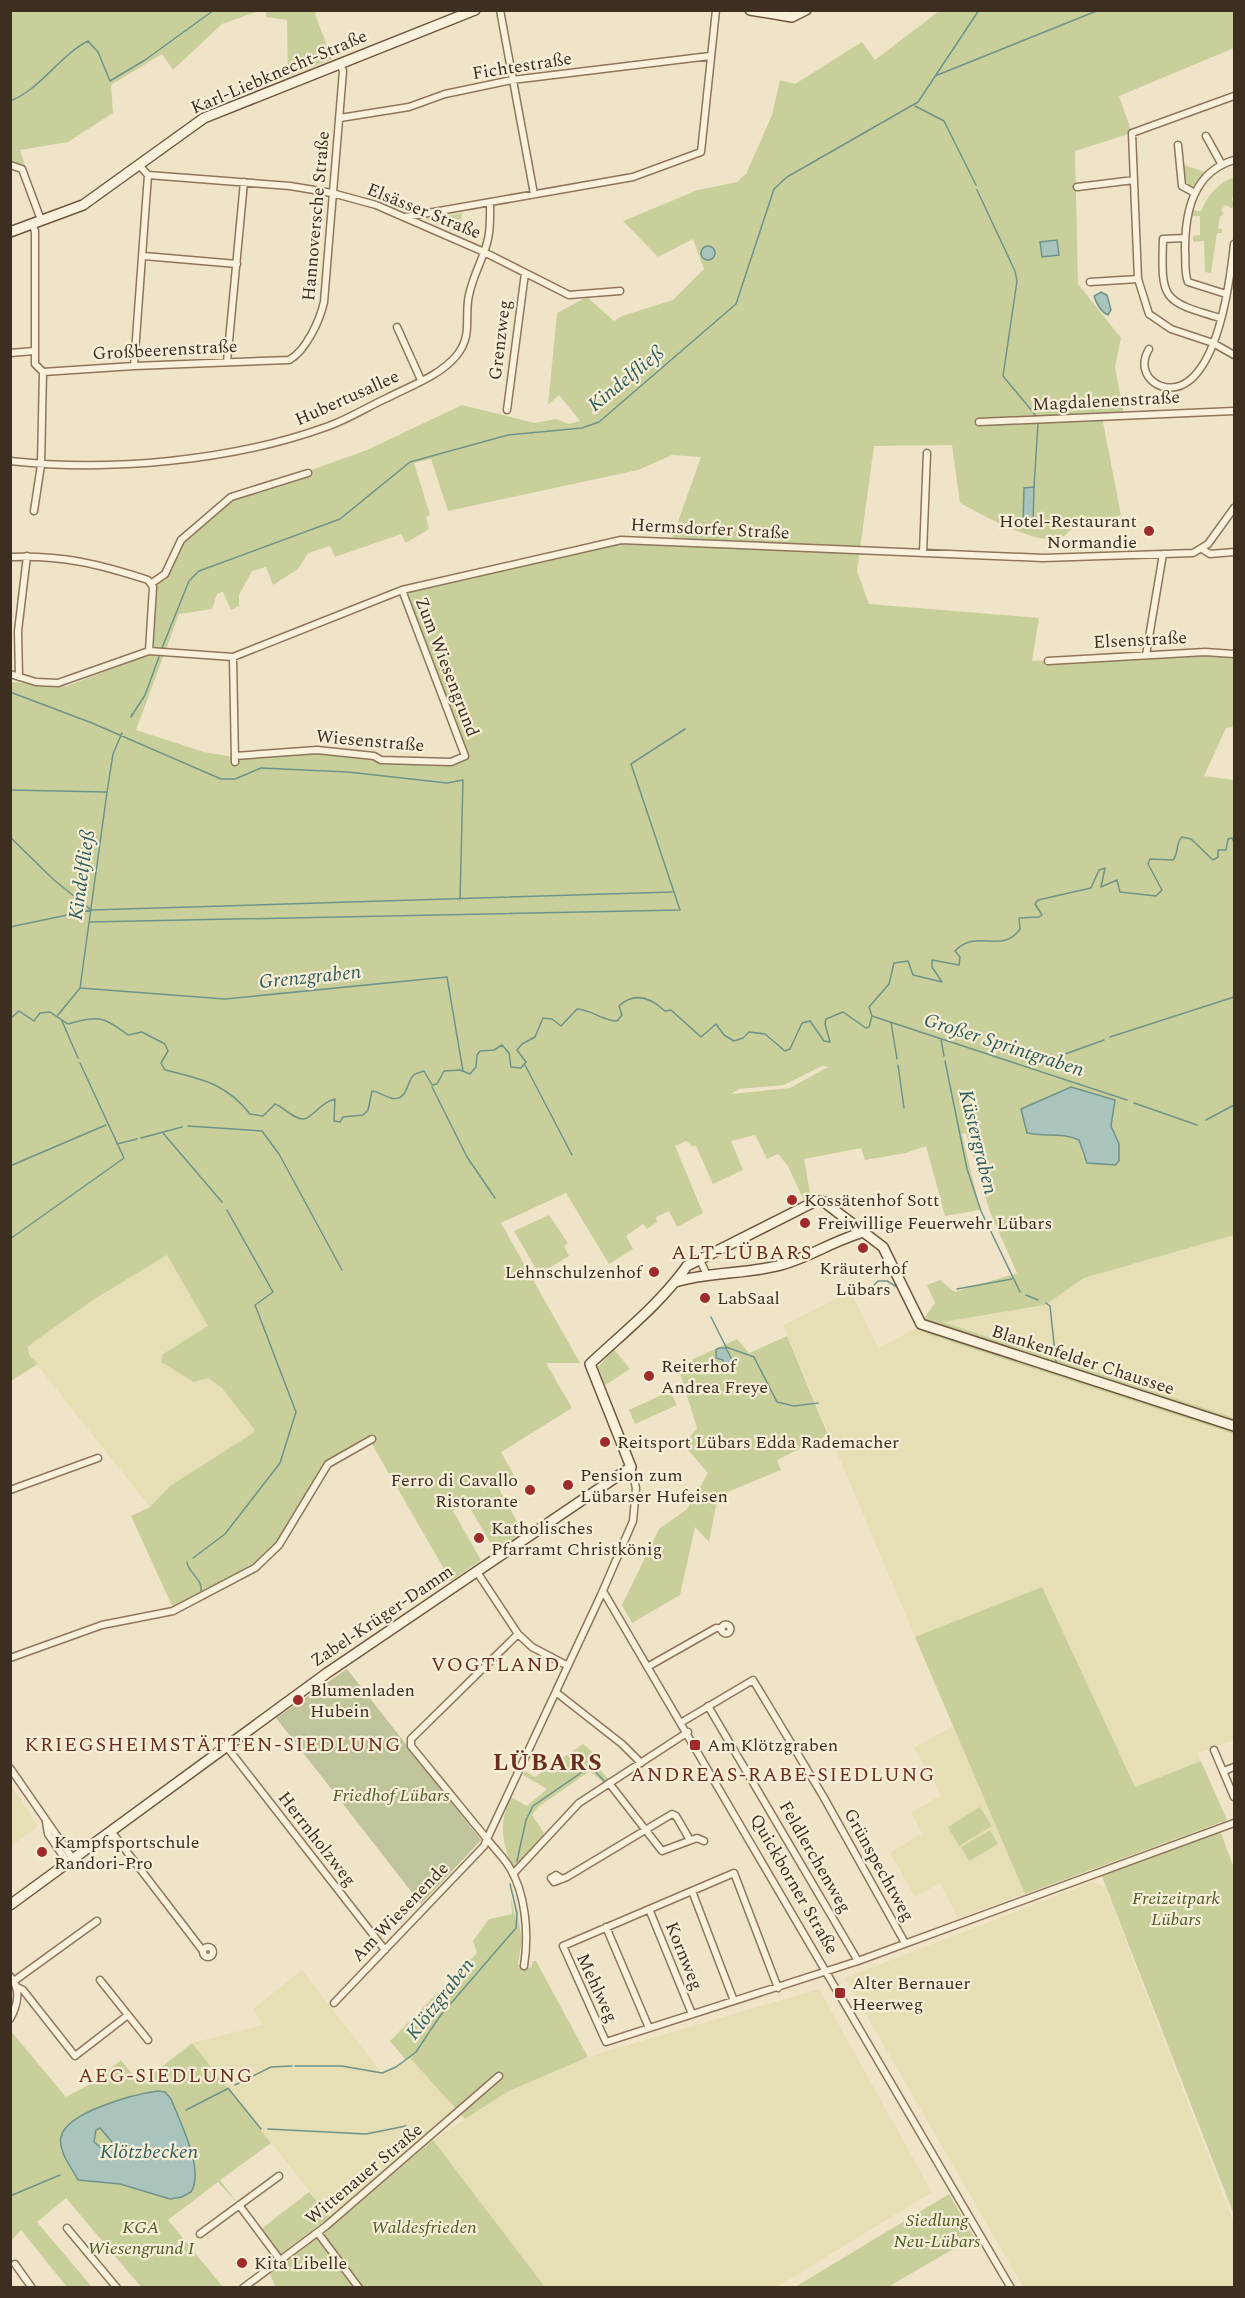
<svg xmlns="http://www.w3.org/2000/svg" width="1245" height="2298" font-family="Spectral,serif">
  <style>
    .farmland { fill: #e6deb5 }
    .green { fill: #c9cf9b; fill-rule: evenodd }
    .cemetery { fill: #bfc49a }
    .water { fill: #a9c4bc; stroke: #6f938a; stroke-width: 1.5; fill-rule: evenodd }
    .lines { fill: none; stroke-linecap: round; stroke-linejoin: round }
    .stream { stroke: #6f938a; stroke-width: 1.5 }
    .street-casing { stroke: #8d765c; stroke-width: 9 }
    .secondary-casing { stroke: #6f573f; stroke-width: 12 }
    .street { stroke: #faf1dc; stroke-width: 6 }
    .secondary { stroke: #faf1dc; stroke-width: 9 }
    .poi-dot { fill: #9e2a2b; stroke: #f7eed8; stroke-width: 2 }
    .labels { text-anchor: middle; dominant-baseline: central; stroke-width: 4.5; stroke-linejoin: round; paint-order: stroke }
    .street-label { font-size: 18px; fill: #3d2e20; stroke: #f7eed8 }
    .poi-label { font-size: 18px; fill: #3d2e20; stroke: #f7eed8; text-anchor: start }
    .park-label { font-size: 18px; font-style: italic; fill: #4d5a26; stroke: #f7eed8 }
    .water-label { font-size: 20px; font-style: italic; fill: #2f5d5a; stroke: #f7eed8 }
    .neighbourhood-label { font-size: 20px; letter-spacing: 1.5px; fill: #6b2e1e; stroke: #f7eed8 }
    .district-label { font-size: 24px; font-weight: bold; letter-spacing: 1.5px; fill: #6b2e1e; stroke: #f7eed8 }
  </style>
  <rect width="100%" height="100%" fill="#f0e4c8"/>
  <path class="farmland" d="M1234,1235v183l-293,-96 104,-17 39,-27z
    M167,1255l41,71 -45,28 -2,8 33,20 14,-4 14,10 32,41 -1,4 -83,53 -20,21 -121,-152 -1,-9 65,-46z
    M851,1292l27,56 39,-20 10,6 307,100v306l-36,13 3,8 -66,27 -93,-201 -127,50 -132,-312z
    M953,1726l72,168 -67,24 -18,-35 -25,14 -25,-44 32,-20 -11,-20 30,-18 -27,-47z
    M10,1784l28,42 -27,20h-1z
    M1092,1882l13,5 129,336v64h-211l-178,-309z
    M302,1970l79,102 12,-4 17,-10 47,52 -127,107 -138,-174 71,-18 -10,-16z
    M819,1989l113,203 -155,95h-232l-112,-147 76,-49 48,-22 47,-17z"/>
  <path class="green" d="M10,11h249l-37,13 -49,46 -11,-16 -51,31 2,28 -45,29 -48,8 7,22 -7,-8 -9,-2z
    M266,11h51l-2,3 17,45 -44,18 -1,-57 -21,-3z
    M939,11h295v37l-115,48 13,37 -57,18 3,133 43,54 -6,29 9,48 -22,2 19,98c-14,4 -33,5 -46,12 -7,4 -10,11 -19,12 -24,4 -75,-25 -96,-36l-8,-58 -78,1 -17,125 12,33 170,14 -7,43 173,-9 29,4v71l-8,1 -22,48 30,4v455l-150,43 -39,27 -102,17 291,96v16l-307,-100 -10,-6 18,-25 -8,-18 13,-5 15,12 62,-19 -27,-61 -24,-79 -4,1 18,76 -35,6 -19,-70 -20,7 -41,7 -4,-12 -57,11 7,39 -7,3 -16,-35 -10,-12 -11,5 -12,-24 -24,6 12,29 -30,14 -17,-38h-4l-6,-5 -11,5 28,67 -26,14 -8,-16 -13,6 1,5 -10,7 -4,-5 -17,12 7,13 -24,15 -43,-71 -65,30 79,140h-34l26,45 -71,44 15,27 -17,10 24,43 -28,19 -28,-48 -14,8 28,49 -30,21 -82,-142 -32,17 -60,87 -23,23 -81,42 -42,-92 19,-9 20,-21 83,-53 1,-4 -32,-41 -14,-10 -14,4 -33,-20 2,-8 45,-28 -41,-71 -74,45 -65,46 1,9 9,9 -27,17 -1,-699 57,4 86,-33 -2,-20 4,-47 18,-18 12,-29 48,-41 134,-48 95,-45 73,18 21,-4 13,5 11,-3 -21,-26 -11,10 9,-92 30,-16 27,24 8,-5 51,-16 31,-31 -11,-30 -35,18 -35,-36 75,-31 39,-8 9,-8 26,-59 8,-35 15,4 67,-42 13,18zM672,455l29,2 -30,84 -50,-1 -219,50 62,168 -12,6 -115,-11 -103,4 -30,-5 -68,-22 43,-116 33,-5 5,-15 6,-2 8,18 8,-4v-11l13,-24 14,-4 7,18 25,-16 10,-16 22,-7 5,11 66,-23 5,9 23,-14 -3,-12 4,-2 -16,-52 17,-4 17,52 190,-41zM822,1066l6,1 -38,21 -59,6 8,-5 45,-4zM1071,1087l44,13 -4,26 8,18 -36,13 -4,-17 -12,-5h-30z
    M1184,165l21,7 -13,16 -7,-3z
    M1234,177v18l-2,3 2,8 -2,2 -7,-3 -4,6 3,2 -4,4 -2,11 4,1v4h-5l-6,40 -6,-1 -1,-31 -11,1v-6l7,-1v-19h-9v-6l10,1c7,-16 17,-28 33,-34z
    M462,213l-3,21 -33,-15 31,-5z
    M549,1215l19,28 -4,3 5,10 -30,18 -25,-43z
    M787,1336l41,99 -51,25 4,10 -63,26 -9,46 -14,-15 -15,68 -48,28 -10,-18 37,-76 28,-20 21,-36 -24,-28 13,-17 -19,-62 59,-27 12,14z
    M614,1349l16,20 -25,16 -7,-18z
    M670,1391l7,14 -42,19 -6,-14z
    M1042,1587l93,200 66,-26 26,59 -202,74 -110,-257z
    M583,1744l12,10 -4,9 7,4 12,14 -5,3 -15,-13 -52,36 -6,8 14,21 -33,33c-11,-27 -15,-45 -2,-72l16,9 20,-17 -24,-14 2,-4 10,6z
    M980,1807l12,19 -33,20 -11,-19z
    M990,1830l8,14 -29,17 -8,-14z
    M1220,1831l14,37v347l-133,-341z
    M513,1893l9,46 -4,26 13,3 2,-7h3l52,96 -79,34 -44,28 -55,-61 -4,2 -16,-19 87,-88 -4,-12 16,-22 23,-5 -1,-16 5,23z
    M10,2030l56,67 30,-16 25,-21 19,24 52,-41 79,100 -51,37 18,24 -20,-22 -50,38 55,67h-82l-75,-89 -29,24 55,65h-25l-46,-57 -10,11zM165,2092l6,7 24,65 -25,35 -50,-15 -42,-4 -17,-36c-1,-34 78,-51 104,-52z
    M97,2129l6,1 9,12 -3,7h-6l-9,-7z
    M433,2140l112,147h-184l-39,-52z
    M309,2192l21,25 -51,39 -19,-26z
    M949,2194l25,43 -86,50h-93z
    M319,2236l38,51 -82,-1 -5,-12z"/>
  <path class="cemetery" d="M347,1669l134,171 -60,64 -145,-186z"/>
  <path class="water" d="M1057,240l2,15 -17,2 -2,-15z
    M701 253a7 7 0 1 1 14 0a7 7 0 1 1-14 0Z
    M1101,292l6,3 4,15 -3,5c-7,-3 -12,-12 -14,-19z
    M1034,487l-1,37 -5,-3 -5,3 1,-36z
    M1071,1087l44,13 -4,26 8,18v17l-4,4 -28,-2 -8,-23c-17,-8 -34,-3 -52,-7l-6,-24z
    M719,1348h7l7,14 -1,4 -7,1 -2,-7 -7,-2v-8z
    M158,2091l7,1 6,7c9,23 34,71 20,93l-9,5 -12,2 -50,-15 -42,-4c-6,-12 -20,-28 -17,-43 5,-25 74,-43 97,-46zM100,2128l12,14 -3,7h-6l-9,-7 2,-12z"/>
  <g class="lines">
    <path class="stream" d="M935,76l164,-66
      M10,101c31,-12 49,-45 78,-60l10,11 12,29 35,-21 69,-50
      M915,106l29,15 32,64
      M977,190l38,81 2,10 -14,95 34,41
      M1034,487l4,-64
      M162,648l27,-67 10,-10 141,-52 70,-57 98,-27 74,-7 17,-6 137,-118 38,-115 13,-12 131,-75 61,-92
      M10,692l82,31 129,56h14l26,-11 87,4 99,11 16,-3 -3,120
      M132,714l-1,3 14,-22 14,-38
      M10,790l96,2
      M10,837l44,43 36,29
      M89,922l591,-12 -49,-146 54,-35
      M10,927l81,-17 581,-18
      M80,988l145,11 222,-22 16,94
      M58,1015l22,-27 27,-196 6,-38 9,-21
      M872,1016l255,84
      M10,1019l9,-8 15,10 6,-8 10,-1 18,12c30,-8 34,-9 60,11l14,-3 23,12 3,7 -7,12 4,7c36,9 61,13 85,44l13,2 12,-12c9,3 19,16 29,15 7,0 18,-18 31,-20l-1,22 6,1 3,-5 20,-2 5,-5 4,-19c8,0 22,14 31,4 6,-7 5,-16 12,-21l9,-3 8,14 5,-1 7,-13 16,-1 10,4 6,-7 1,-12 3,-4 14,-1 8,-5 7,8 2,14 10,1 5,-6 -9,-12 5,-6 13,-7 8,-19 9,1 9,7 16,-17c15,1 26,12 40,12l5,-6 -3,-9c16,-15 32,-8 46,5l6,-1 30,27 15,-13 8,11 10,6 9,-3 6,-6 16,2 20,17 5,-2 12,-26 8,-2 14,20 6,1 -5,-18 1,-5 17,-7 23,16 3,-1 3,-11 -3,-9 20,-23 5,-21 14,-2 5,14 29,7 -10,-15v-7l27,5 1,-8 -5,-6c22,-23 47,4 65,-22l-1,-11 20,-1 3,-2 -7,-11 3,-4 53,-12 8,-18 6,-2 -4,19 16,-7 3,12 36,4 6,-6 -14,-26 2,-5 23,1c6,-7 2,-16 9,-23l9,2 22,21 5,-3v-7h8l2,-11 4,-1 2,4
      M62,1021l16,37
      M891,1022l6,37
      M1110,1037l124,-40
      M941,1039l3,17
      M945,1061l22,108 14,42 39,81
      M525,1065l47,90
      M898,1065l6,43
      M1029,1067l75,-27
      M432,1087l35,70 28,41
      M1134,1103l63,22
      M1206,1120l28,-15
      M188,1126l74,5 17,23 63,116
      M163,1133l59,69
      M141,1138l41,-11
      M117,1144l20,-5
      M10,1166l96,-41
      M10,1239l114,-81 -44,-95
      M957,1289l55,-10
      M866,1294l12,-13h9l10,6
      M1026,1295l12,5
      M1046,1303l4,3 6,56
      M711,1317l15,30 28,10 23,45 17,4 24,-3
      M193,1558l32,-24 55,-71 16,-51 -41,-107 18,-13 -46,-82
      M187,1562c1,11 16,17 14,29
      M517,1861l9,-41 7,-14 55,-38 5,1 12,13
      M295,2066h47l40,7 14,-6 20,-15 24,-36 76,-88 1,-15 -7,-29
      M235,2085l36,-18 21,-1
      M228,2088l33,41
      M186,2110l41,-21
      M268,2129l98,5 40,-8
      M10,2196l50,-21"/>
    <defs>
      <path id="street" d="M500,10l34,184
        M1234,96l-102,37 6,146 11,35 22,15 42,14 21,12
        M340,118l69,-11 36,-13 67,-14 198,-24
        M1206,136l16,29
        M1178,145l4,41 11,6
        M10,165l12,4 19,51
        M139,165l9,10 142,11 42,7 44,12 108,47 85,43 51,-4
        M1077,187l57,-7
        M405,217l228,-40 68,-25 15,-142
        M32,224l3,7v133l8,8 -2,93 -7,46
        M1185,238l-22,1c-2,61 -1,62 57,79
        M144,256l93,8
        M1090,282l48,-3
        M1226,294l-38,-12c-4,-9 -2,-22 -3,-32 0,-38 8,-78 49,-90
        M397,327l24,53
        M1149,349c-17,28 17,51 41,31 30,-25 40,-98 44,-136
        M10,353l24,-2
        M227,362l17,-180
        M134,366l14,-191
        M43,372l91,-6 155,-6c17,-9 31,-40 35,-58l19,-231 -3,-7
        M507,410l18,-137
        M979,422l255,-11
        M10,461c99,11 222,0 316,-34 21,-7 41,-20 61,-29 23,-12 53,-22 70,-43 16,-20 7,-38 12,-60 4,-19 13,-34 18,-52 4,-13 3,-27 3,-40
        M1202,549l8,5 24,-2
        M923,553l4,-100
        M10,557c52,-2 89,7 138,23l5,7 -4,64
        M152,583l13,-9 16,-34 50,-43 77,-24
        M1146,655l17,-101
        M233,657l2,105
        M1048,661l157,-9 29,2
        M10,674l26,8 22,1 91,-32 84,6 169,-67 219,-50 422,18 150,-5 15,-9 26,-36
        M19,677l-1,-46 9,-75
        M235,756l82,-6 57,6 7,4 70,2 14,-6 -63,-166
        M699,1258l8,17
        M10,1490l88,-32
        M477,1572l41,62 14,13 36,19
        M603,1591l408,697
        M721.5 1629a4.5 4.5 0 1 1 9 0a4.5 4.5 0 1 1-9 0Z
        M10,1658l92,-33 71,-14 82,-43 24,-23 49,-81 44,-25
        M649,1666l67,-38h6
        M557,1693l65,51 19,19
        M708,1706l150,255
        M682,1722l71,-42 70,116 82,147
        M226,1746l159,204
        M1214,1750l20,47
        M10,1768l63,91
        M1224,1771l10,-4
        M609,1783l53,68 35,-13 7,3
        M46,1822l2,12 20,29
        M111,1831l92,120
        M106,1835l14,13
        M513,1874l66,-71 109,-71
        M562,1879l-6,-4 -5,3 3,4 13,-5 105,-63 4,2 14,24
        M692,1891l42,110
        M649,1909l43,105
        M606,1927l43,101
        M203 1952a5 5 0 1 1 10 0a5 5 0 1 1-10 0Z
        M524,1966c5,-32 2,-74 -16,-101 -6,-9 -14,-17 -21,-26l114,-244 32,-74 3,-33 -5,-21
        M10,1976c11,13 8,29 0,43
        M100,1980l48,60
        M14,1981l83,-60
        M17,1987l6,3 52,66 53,-41
        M778,1988l-44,-115 -171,73 43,96 252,-81 376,-138
        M334,2003l150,-157 3,-7 -76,-93v-7l107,-105
        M239,2205l41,55
        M67,2228l50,60
        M318,2233l41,55
        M200,2234l79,-58
        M15,2264l17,24
        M243,2288l83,-62 173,-150"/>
      <path id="secondary" d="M750,10l42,7 14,-7
        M10,232l73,-27 121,-87 271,-108
        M675,1282c33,-10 69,-8 102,-16 30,-7 57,-26 87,-34
        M10,1905l317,-232 304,-206 -41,-103c33,-31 70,-60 97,-98l129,-65 8,1 59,45 38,77 313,102"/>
    </defs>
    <use href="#street" class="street-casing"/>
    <use href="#secondary" class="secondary-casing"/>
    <use href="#street" class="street"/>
    <use href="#secondary" class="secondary"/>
  </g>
  <g class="poi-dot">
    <circle cx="1149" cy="531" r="6"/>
    <circle cx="792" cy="1200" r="6"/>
    <circle cx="805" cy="1223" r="6"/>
    <circle cx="863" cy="1248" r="6"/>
    <circle cx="654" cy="1272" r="6"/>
    <circle cx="705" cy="1298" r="6"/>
    <circle cx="649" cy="1376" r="6"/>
    <circle cx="605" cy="1442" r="6"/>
    <circle cx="568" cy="1485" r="6"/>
    <circle cx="530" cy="1490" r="6"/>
    <circle cx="479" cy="1538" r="6"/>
    <circle cx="298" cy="1700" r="6"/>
    <rect x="689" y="1739" width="12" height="12" rx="3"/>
    <circle cx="42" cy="1852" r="6"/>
    <rect x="834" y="1987" width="12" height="12" rx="3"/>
    <circle cx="242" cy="2263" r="6"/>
  </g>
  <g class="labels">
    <g class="street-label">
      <text transform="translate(522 66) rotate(-9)">Fichtestraße</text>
      <text transform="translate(279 72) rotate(-23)">Karl-Liebknecht-Straße</text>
      <text transform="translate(424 211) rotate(22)">Elsässer Straße</text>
      <text transform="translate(316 216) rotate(-85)">Hannoversche Straße</text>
      <text transform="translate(500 340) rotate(-83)">Grenzweg</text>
      <text transform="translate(165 350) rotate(-3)">Großbeerenstraße</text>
      <text transform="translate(347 398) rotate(-24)">Hubertusallee</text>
      <text transform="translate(1106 401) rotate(-3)">Magdalenenstraße</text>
      <text transform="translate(710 529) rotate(3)">Hermsdorfer Straße</text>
      <text transform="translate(1140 640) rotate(-3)">Elsenstraße</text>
      <text transform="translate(447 667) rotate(69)">Zum Wiesengrund</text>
      <text transform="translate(370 741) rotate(5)">Wiesenstraße</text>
      <text transform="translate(1083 1360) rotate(18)">Blankenfelder Chaussee</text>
      <text transform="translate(382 1616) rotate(-34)">Zabel-Krüger-Damm</text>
      <text transform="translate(317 1839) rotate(52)">Herrnholzweg</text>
      <text transform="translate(815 1857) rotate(60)">Feldlerchenweg</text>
      <text transform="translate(879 1865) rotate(61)">Grünspechtweg</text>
      <text transform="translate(794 1884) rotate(60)">Quickborner Straße</text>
      <text transform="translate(400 1912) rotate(-46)">Am Wiesenende</text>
      <text transform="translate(684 1956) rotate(68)">Kornweg</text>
      <text transform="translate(597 1988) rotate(65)">Mehlweg</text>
      <text transform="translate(364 2174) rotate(-40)">Wittenauer Straße</text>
    </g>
    <g class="poi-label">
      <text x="1137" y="521" text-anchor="end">Hotel-Restaurant<tspan x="1137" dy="21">Normandie</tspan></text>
      <text x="804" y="1200">Kossätenhof Sott</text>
      <text x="817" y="1223">Freiwillige Feuerwehr Lübars</text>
      <text x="863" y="1268" text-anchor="middle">Kräuterhof<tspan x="863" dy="21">Lübars</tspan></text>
      <text x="642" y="1272" text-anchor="end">Lehnschulzenhof</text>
      <text x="717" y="1298">LabSaal</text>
      <text x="661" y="1366">Reiterhof<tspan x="661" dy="21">Andrea Freye</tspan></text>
      <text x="617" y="1442">Reitsport Lübars Edda Rademacher</text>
      <text x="580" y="1475">Pension zum<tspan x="580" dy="21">Lübarser Hufeisen</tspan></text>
      <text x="518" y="1480" text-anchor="end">Ferro di Cavallo<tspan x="518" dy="21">Ristorante</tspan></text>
      <text x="491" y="1528">Katholisches<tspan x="491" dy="21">Pfarramt Christkönig</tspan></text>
      <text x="310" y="1690">Blumenladen<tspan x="310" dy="21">Hubein</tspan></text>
      <text x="707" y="1745">Am Klötzgraben</text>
      <text x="54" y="1842">Kampfsportschule<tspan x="54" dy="21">Randori-Pro</tspan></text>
      <text x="852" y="1983">Alter Bernauer<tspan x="852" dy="21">Heerweg</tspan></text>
      <text x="254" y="2263">Kita Libelle</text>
    </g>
    <g class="park-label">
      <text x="391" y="1795">Friedhof Lübars</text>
      <text x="1176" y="1898">Freizeitpark<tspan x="1176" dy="21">Lübars</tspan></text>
      <text x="937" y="2220">Siedlung<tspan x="937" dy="21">Neu-Lübars</tspan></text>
      <text x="141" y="2227">KGA<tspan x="141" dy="21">Wiesengrund I</tspan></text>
      <text x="424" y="2227">Waldesfrieden</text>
    </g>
    <g class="water-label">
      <text transform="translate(626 379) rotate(-39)">Kindelfließ</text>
      <text transform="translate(82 875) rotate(-82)">Kindelfließ</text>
      <text transform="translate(310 977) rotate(-6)">Grenzgraben</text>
      <text transform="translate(1004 1045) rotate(18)">Großer Sprintgraben</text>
      <text transform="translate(978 1142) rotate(76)">Küstergraben</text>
      <text transform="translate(440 1999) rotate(-52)">Klötzgraben</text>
      <text x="149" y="2152">Klötzbecken</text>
    </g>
    <g class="neighbourhood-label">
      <text x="742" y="1253">ALT-LÜBARS</text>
      <text x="496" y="1665">VOGTLAND</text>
      <text x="213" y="1745">KRIEGSHEIMSTÄTTEN-SIEDLUNG</text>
      <text x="783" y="1775">ANDREAS-RABE-SIEDLUNG</text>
      <text x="166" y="2076">AEG-SIEDLUNG</text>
    </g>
    <g class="district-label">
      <text x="548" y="1763">LÜBARS</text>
    </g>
  </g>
  <rect width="1245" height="2298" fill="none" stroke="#3d2e20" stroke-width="24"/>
</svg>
